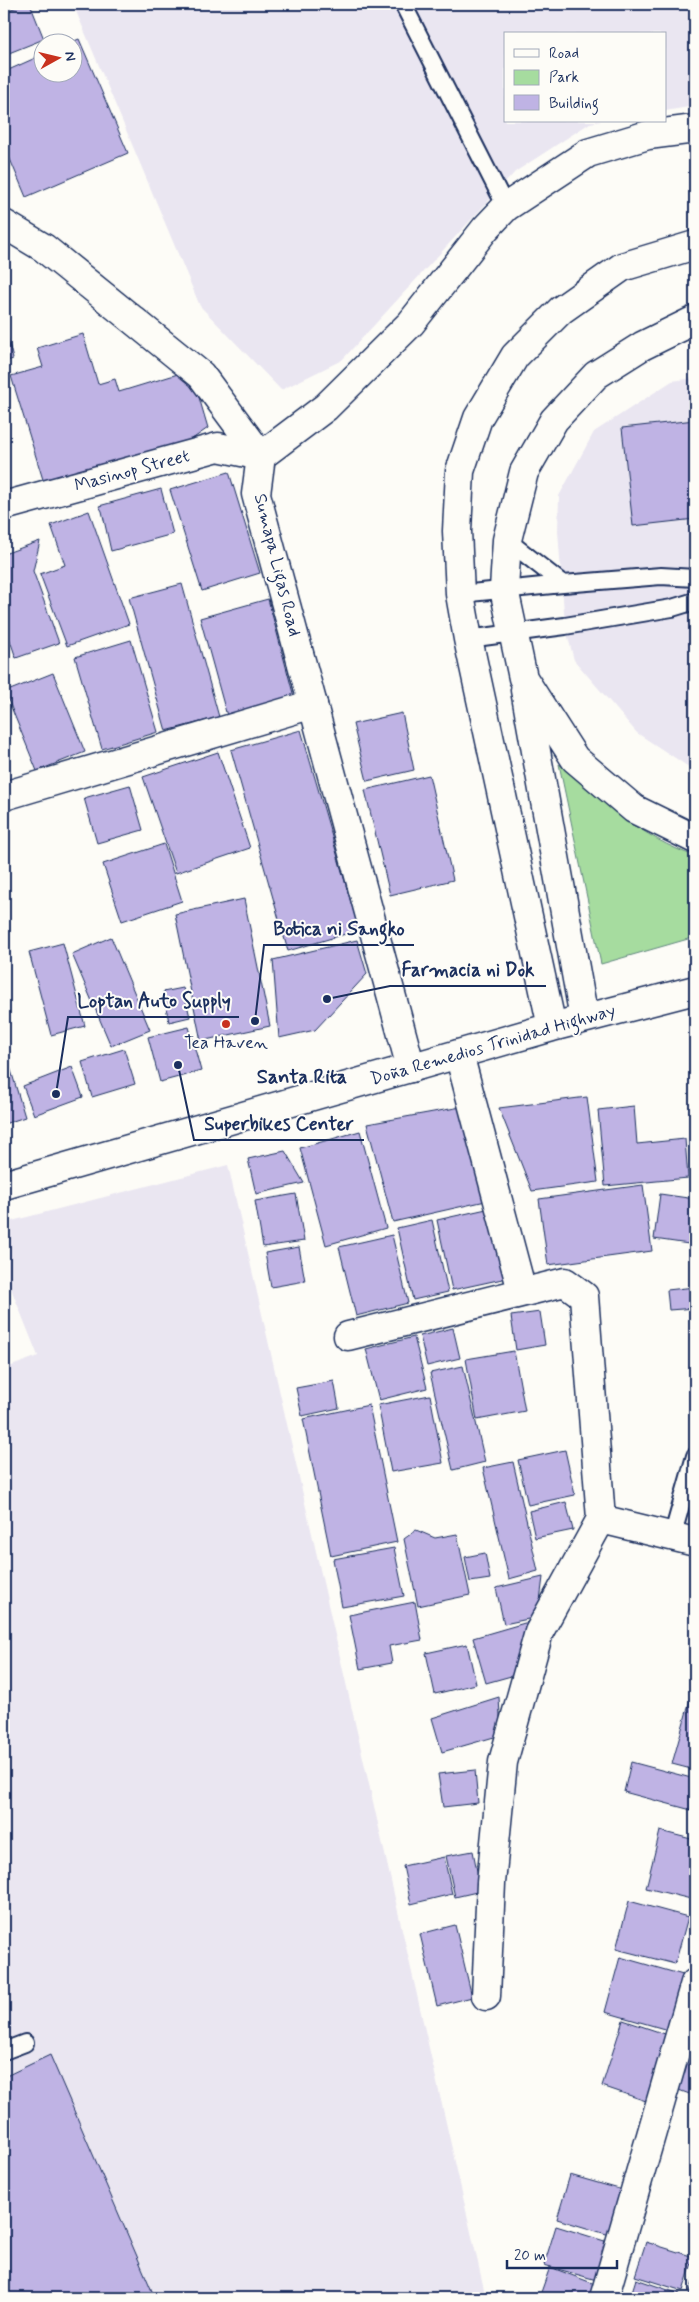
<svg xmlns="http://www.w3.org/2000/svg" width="699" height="2302" font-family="Mynerve,sans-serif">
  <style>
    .built { fill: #eae6f1 }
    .green { fill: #a6dc9f; stroke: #60867e }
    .building { fill: #bfb3e4; stroke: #1b2f5e }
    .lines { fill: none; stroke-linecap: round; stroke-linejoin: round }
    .lane-casing { stroke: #1b2f5e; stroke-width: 20 }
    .street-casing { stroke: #1b2f5e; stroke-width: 31 }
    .secondary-casing { stroke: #1b2f5e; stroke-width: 31 }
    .highway-casing { stroke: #1b2f5e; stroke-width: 31 }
    .lane { stroke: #fdfcf7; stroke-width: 16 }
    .street { stroke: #fdfcf7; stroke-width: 28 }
    .secondary { stroke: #fdfcf7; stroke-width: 28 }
    .highway { stroke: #fdfcf7; stroke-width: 28 }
    .poi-dot { fill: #c8321e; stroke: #fdfcf7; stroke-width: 2 }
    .labels { text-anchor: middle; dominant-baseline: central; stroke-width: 4; stroke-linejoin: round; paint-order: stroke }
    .street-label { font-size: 18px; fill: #1b2f5e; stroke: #fdfcf7 }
    .poi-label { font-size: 18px; fill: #1b2f5e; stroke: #fdfcf7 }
    .quarter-label { font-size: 20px; font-weight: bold; fill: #1b2f5e; stroke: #fdfcf7 }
    .leader { fill: none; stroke: #1b2f5e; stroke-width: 2 }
    .callout-dot { fill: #1b2f5e; stroke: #fdfcf7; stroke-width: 2 }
    .callout-label { font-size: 19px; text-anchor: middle; font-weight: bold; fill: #1b2f5e; stroke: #fdfcf7; stroke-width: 4; stroke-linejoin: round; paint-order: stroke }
  </style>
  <rect width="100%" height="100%" fill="#fdfcf7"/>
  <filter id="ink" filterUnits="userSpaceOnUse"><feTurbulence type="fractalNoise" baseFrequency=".02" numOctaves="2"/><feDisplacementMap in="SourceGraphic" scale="10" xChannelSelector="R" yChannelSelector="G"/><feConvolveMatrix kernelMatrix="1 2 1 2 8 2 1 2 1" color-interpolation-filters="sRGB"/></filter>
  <g filter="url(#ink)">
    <path class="built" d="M73,4h622v102l-30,5v-77h-160v87h97l-12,2 -75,49 -173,188 -61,30 -81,-84z
      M695,378v393l-58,-38 -63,-73 -9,-34 -7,-95 1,-35 35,-64 78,-51z
      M228,1165l258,1133h-482v-929l34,-13 -34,-85v-48z"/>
    <path class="green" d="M559,764c41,35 84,75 136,92v81l-94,27z"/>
    <path class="building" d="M24,4h6l14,35 -40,16v-43z
      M79,39l49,114 -102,44 -22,-52v-73l38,-17v17h30v-30z
      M4,324l9,35 -9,3z
      M83,334l15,50 17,-5 4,13 72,-22 17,58 -20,14 -143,44 -34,-110 32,-9 -6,-19z
      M695,420v99l-62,7 -11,-98z
      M229,472l31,101 -58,18 -32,-101z
      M161,489l12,45 -62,17 -9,-40 -3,-5z
      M89,511l40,113 -62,22 -27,-72 25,-9 -14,-40z
      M40,541l-7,30 26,72 -43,15 -12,-35v-69z
      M182,584l37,133 -53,14 -37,-133z
      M268,599l26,98 -67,19 -27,-98z
      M131,640l27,92 -56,17 -27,-92z
      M53,673l32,79 -48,19 -32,-79z
      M402,713l12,57 -47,11 -14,-57z
      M301,730l58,200 -71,21 -57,-201z
      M218,752l32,96 -74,25 -33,-96z
      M429,775l24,105 -63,15 -25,-105z
      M130,785l13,45 -46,13 -13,-45z
      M164,844l18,57 -60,20 -19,-57z
      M244,899l26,127 -69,15 -26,-127z
      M111,937l39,93 -39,16 -39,-92z
      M357,940l10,34 -52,56 -36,8 -6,-78z
      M63,943l22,83 -34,9 -22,-83z
      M183,988l7,29 -21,5 -6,-30z
      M189,1027l12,44 -41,11 -12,-45z
      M4,1047l21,70 -21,7z
      M124,1049l11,35 -43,13 -10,-35z
      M72,1067l11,30 -49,18 -11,-29z
      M587,1097l11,85 -66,9 -33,-83z
      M634,1106l3,38 48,-5 3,39 -83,8 -7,-76z
      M461,1107l29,93 -97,22 -26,-98z
      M360,1131l26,97 -60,17 -26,-97z
      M285,1151l19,32 -48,11 -8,-35z
      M643,1185l9,66 -104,14 -9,-66z
      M296,1194l8,47 -41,6 -8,-46z
      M660,1194l35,5 -6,45 -35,-5z
      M491,1208l16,70 -55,12 -15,-70z
      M432,1220l16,72 -35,8 -16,-72z
      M392,1235l16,68 -52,13 -17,-69z
      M299,1247l6,34 -34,6 -6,-34z
      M695,1287v21l-26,2 -2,-20z
      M540,1312l5,33 -29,5 -5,-34z
      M453,1328l7,30 -33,8 -7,-30z
      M414,1337l13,51 -48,12 -13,-51z
      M514,1351l11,60 -48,9 -11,-61z
      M463,1366l22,96 -32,8 -23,-97z
      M334,1381l5,27 -37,8 -6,-28z
      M430,1395l13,68 -52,9 -13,-67z
      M369,1405l28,137 -66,14 -28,-137z
      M565,1450l10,45 -47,10 -10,-45z
      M513,1462l25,109 -29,8 -26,-111z
      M566,1502l7,28 -38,8 -6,-27z
      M416,1530l19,8 22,-4 13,61 -52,11 -14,-67z
      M394,1548l10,48 -62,11 -9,-48z
      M485,1553l5,26 -20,3 -5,-25z
      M543,1577l-5,40 -34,7 -8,-36z
      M415,1602l7,38 -33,6 3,17 -32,6 -11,-54z
      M535,1620l-13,53 -36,10 -13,-45z
      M467,1644l9,40 -41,10 -9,-41z
      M692,1693l3,1v76l-23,-6z
      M499,1697l2,38 -59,17 -10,-34z
      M631,1762l64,17v32l-71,-19z
      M475,1770l3,33 -35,4 -5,-33z
      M660,1831l35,9v60l-49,-12z
      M473,1851l8,40 -26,6 -9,-41z
      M444,1857l8,37 -41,10 -8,-38z
      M629,1901l59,16 -13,47 -59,-15z
      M455,1925l17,72 -35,9 -17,-72z
      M620,1957l63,18 -15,55 -63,-18z
      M623,2020l45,15 -22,66 -44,-15z
      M695,2040v56l-19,-7z
      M50,2055l105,243h-151v-221z
      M570,2175l56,16 -13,45 -56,-17z
      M556,2226l55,17 -11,38 -56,-16z
      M646,2242l48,15 -11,34 -48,-15z
      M550,2267l50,19 -4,12h-57z
      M695,2276v22h-7z
      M636,2279l44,15 -2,4h-48z"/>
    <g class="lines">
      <defs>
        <path id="lane" d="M403,4l103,203
          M507,540l56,44 98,-8 34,2
          M460,594l103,-10
          M468,639l97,-13 107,-18 23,-7
          M672,1537l23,-81
          M4,2051l21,-8"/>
        <path id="street" d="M4,224l40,24 157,127 60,81
          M4,506l214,-59 43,9
          M4,796l309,-92
          M459,1054l63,237
          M348,1336l217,-54 19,14 17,223 94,23
          M486,1996l5,-113 12,-121 36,-130 62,-113
          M604,2298l91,-315"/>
        <path id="secondary" d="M411,1068l-155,-574 5,-38 65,-49 85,-84 74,-94 21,-22 82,-54 60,-18 47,-6"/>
        <path id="highway" d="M695,320l-53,26 -46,29 -42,45 -30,52 -17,68 -3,49 19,89 52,81 59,50 61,30
          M525,690l59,328
          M552,1027l-84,-388 -8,-45 -3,-63 3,-60 18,-53 37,-62 46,-46 61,-43 73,-22
          M4,1185l548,-158 143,-37"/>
      </defs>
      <use href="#lane" class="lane-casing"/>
      <use href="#street" class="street-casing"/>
      <use href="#secondary" class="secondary-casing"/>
      <use href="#highway" class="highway-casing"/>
      <use href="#lane" class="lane"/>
      <use href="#street" class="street"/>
      <use href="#secondary" class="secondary"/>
      <use href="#highway" class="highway"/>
    </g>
  </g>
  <circle class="poi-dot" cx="226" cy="1024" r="5"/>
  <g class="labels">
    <g class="street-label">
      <text transform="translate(132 471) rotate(-15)">Masinop Street</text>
      <text transform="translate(277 565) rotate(76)">Sumapa Ligas Road</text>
      <text transform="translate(493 1045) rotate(-16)">Doña Remedios Trinidad Highway</text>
    </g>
    <g class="poi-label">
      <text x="226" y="1043">Tea Haven</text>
    </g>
    <g class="quarter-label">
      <text x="302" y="1077">Santa Rita</text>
    </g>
  </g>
  <path class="leader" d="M255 1021L264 945H414M327 999L390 986H546M56 1094L68 1017H239M178 1065L194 1140H364"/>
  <g class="callout-dot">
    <circle cx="255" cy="1021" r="5"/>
    <circle cx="327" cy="999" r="5"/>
    <circle cx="56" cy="1094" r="5"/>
    <circle cx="178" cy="1065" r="5"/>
  </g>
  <g class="callout-label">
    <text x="339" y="935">Botica ni Sangko</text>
    <text x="468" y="976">Farmacia ni Dok</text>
    <text x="154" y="1007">Loptan Auto Supply</text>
    <text x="279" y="1130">Superbikes Center</text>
  </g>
  <rect width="699" height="2302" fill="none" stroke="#fdfcf7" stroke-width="20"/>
  <rect x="10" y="10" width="679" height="2282" fill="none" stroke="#1b2f5e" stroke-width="2" filter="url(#ink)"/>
  <rect x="504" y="32" width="162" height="90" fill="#fdfcf7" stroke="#a3aaba"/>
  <rect x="514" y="49" width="25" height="8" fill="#fdfcf7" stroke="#a3aaba"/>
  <text x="549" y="58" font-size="15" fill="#1b2f5e">Road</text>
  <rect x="514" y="70" width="25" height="15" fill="#a6dc9f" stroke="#a3aaba"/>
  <text x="549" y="82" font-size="15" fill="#1b2f5e">Park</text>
  <rect x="514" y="95" width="25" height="15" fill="#bfb3e4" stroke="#a3aaba"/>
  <text x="549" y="108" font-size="15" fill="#1b2f5e">Building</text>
  <g transform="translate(58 58) rotate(82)"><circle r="24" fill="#fdfcf7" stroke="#a3aaba"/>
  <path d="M0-4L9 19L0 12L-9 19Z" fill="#c8321e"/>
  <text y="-8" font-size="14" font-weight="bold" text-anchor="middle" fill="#1b2f5e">N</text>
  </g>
  <path d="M507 2260v8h110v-8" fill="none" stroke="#1b2f5e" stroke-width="2.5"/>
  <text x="514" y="2260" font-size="15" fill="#1b2f5e" stroke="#fdfcf7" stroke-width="4" paint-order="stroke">20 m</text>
</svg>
